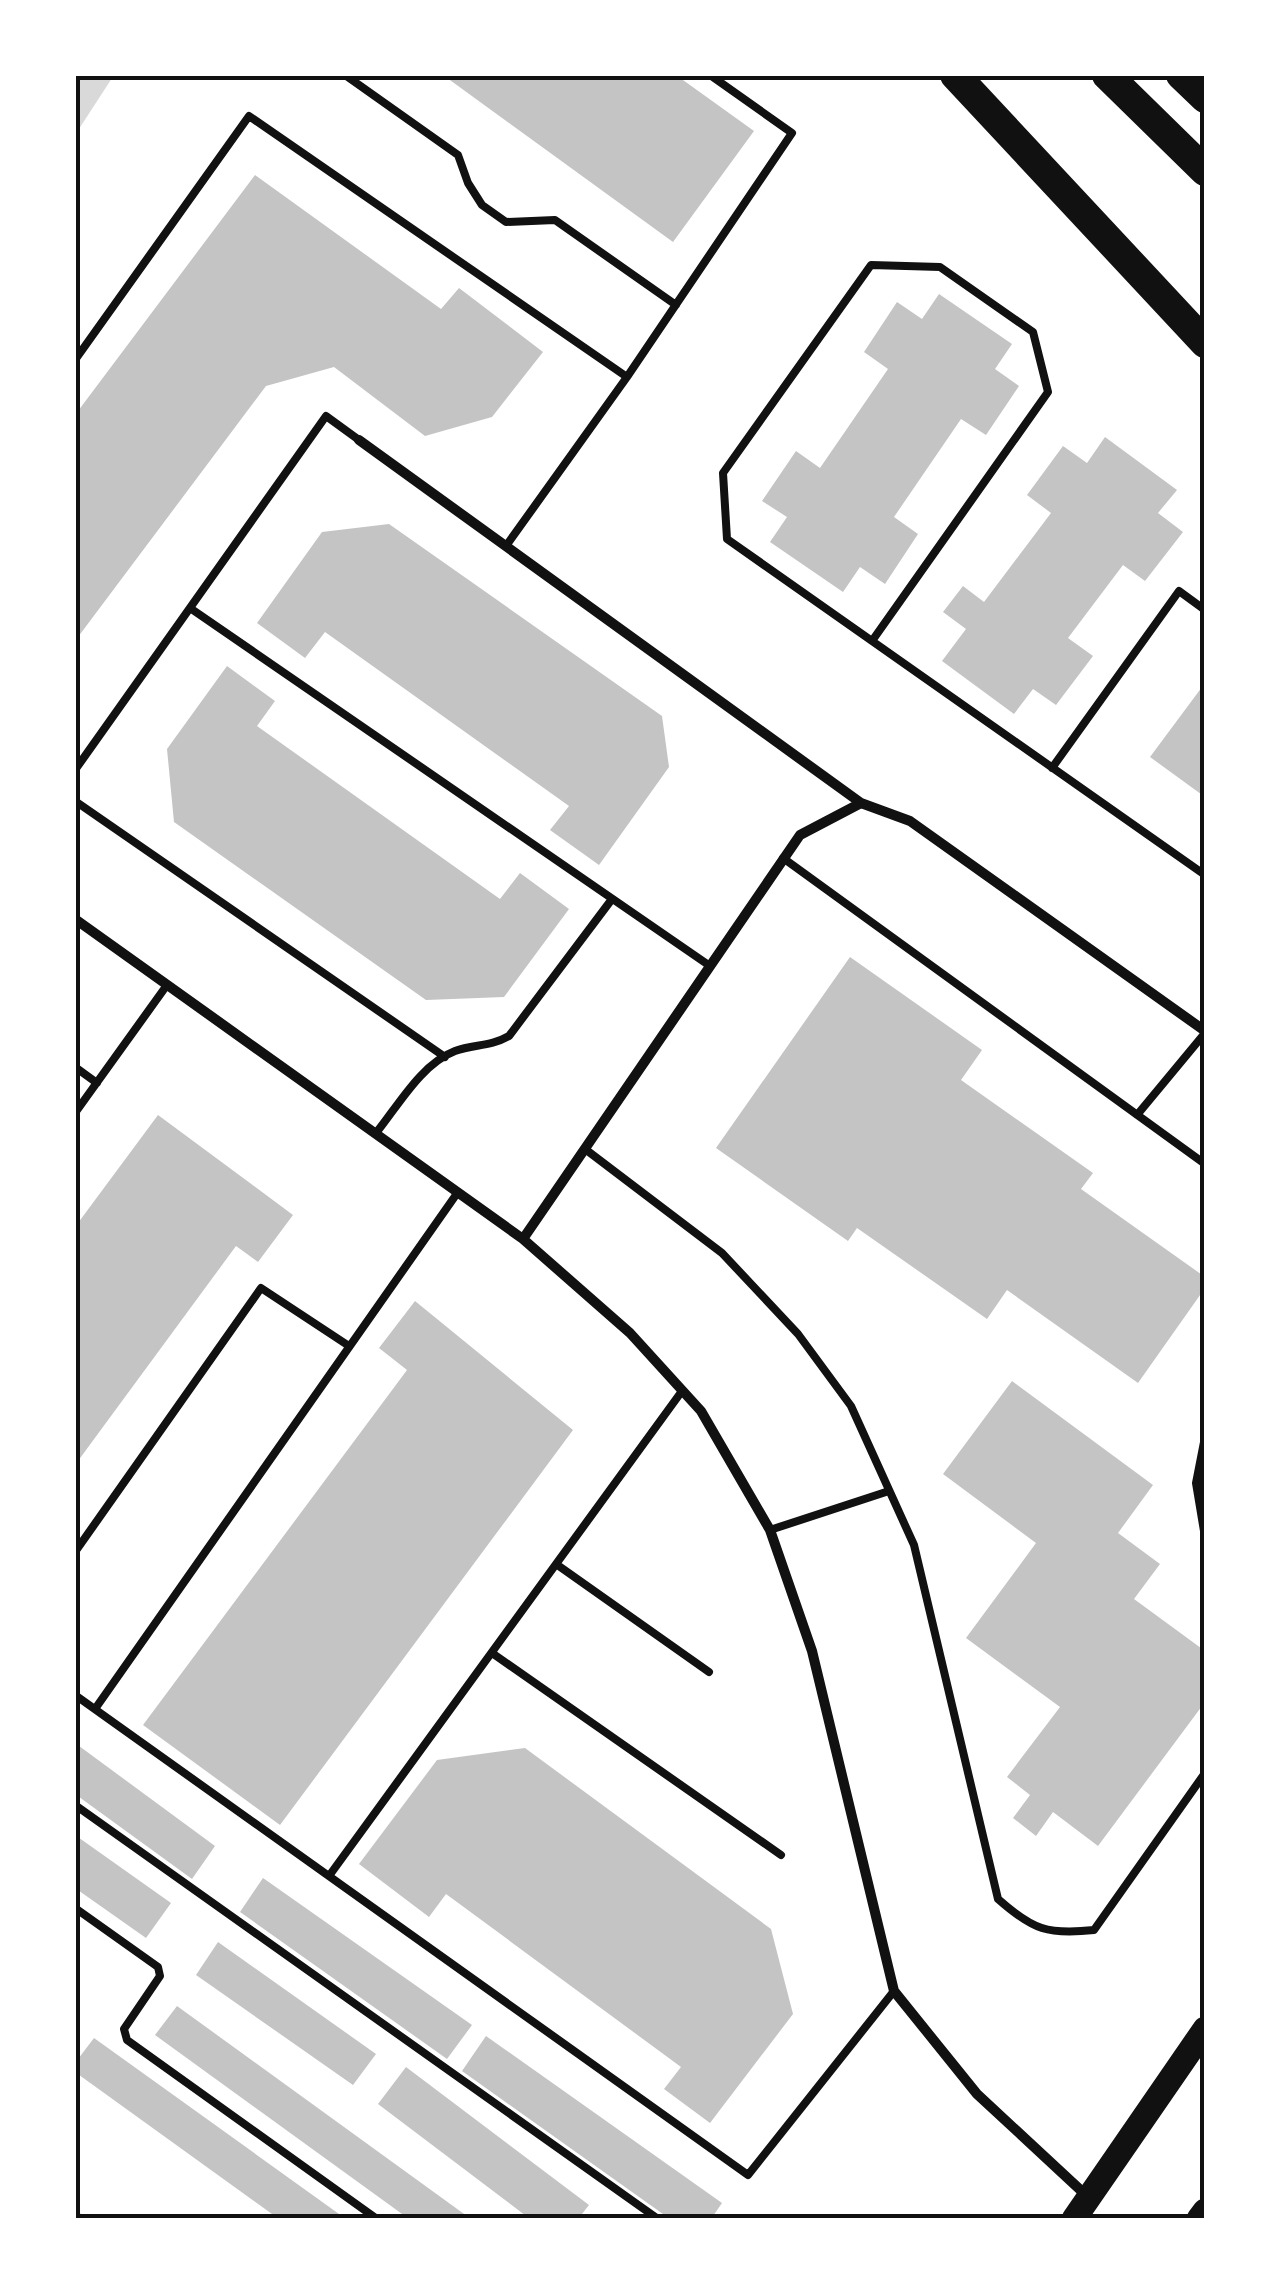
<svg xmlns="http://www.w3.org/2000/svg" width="1280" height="2294" font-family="Manrope,sans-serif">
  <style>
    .water { fill: #d9d9d9 }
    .building { fill: #c4c4c4 }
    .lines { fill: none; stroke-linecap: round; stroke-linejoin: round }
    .service { stroke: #111; stroke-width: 8 }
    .minor { stroke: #111; stroke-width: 10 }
    .primary { stroke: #111; stroke-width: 25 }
    .motorway { stroke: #111; stroke-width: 30 }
    .neatline { fill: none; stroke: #111; stroke-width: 4 }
  </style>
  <rect width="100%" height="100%" fill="#fff"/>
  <path class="water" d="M75,75h39l-39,60z"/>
  <path class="building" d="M443,75h233l78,56 -81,111z
    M255,175l186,134 18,-21 84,64 -51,65 -67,19 -91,-69 -68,19 -191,255v-226z
    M939,294l73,50 -17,25 24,17 -33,49 -25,-16 -67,98 24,17 -33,50 -25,-17 -17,25 -73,-50 17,-25 -25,-16 34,-50 24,17 68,-99 -24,-17 33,-50 25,17z
    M1105,437l72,53 -19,23 25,19 -38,49 -22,-16 -55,73 25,18 -37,49 -23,-16 -19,25 -72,-53 24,-32 -23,-17 20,-26 21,16 67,-89 -24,-18 36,-49 24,17z
    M389,524l273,192 7,51 -70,98 -49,-35 19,-24 -244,-174 -20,26 -48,-35 65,-91z
    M227,666l48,35 -18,25 243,173 20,-26 49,36 -65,88 -78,3 -252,-178 -7,-73z
    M1202,687l3,3v107l-55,-40z
    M850,957l132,93 -21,30 132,93 -12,16 124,88v11l-67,95 -131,-93 -20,29 -130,-91 -9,13 -132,-93z
    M158,1115l135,100 -35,47 -22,-16 -161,219v-238z
    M415,1301l158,129 -293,395 -137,-100 264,-355 -28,-22z
    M1012,1381l141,104 -35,48 42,31 -26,35 71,52v51l-107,144 -45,-34 -17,24 -23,-18 17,-23 -23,-18 53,-70 -94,-69 70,-95 -93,-69z
    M75,1743l140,103 -23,33 -117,-85z
    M525,1748l246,181 22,85 -83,109 -46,-34 17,-22 -235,-173 -17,23 -70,-53 78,-104z
    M75,1835l96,68 -25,35 -71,-50z
    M263,1878l209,147 -25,34 -207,-147z
    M218,1942l158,112 -23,31 -157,-110z
    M177,2006l294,213h-62l-254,-184z
    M486,2036l236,167 -11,16h-41l-208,-148z
    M94,2038l252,181h-67l-204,-147v-9z
    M406,2067l183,138 -11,14h-48l-152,-115z"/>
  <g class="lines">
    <path class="service" d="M345,75l113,80 10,28 14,22 24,17 49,-2 121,85
      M75,360l174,-244 378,261 -121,169
      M627,377l165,-244 -82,-58
      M190,608l520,358
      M872,641l176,-249 -15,-60 -93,-65 -69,-2 -148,208 4,66 478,336
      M1052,768l127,-177 26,19
      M75,770l251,-354 33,24
      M75,801l370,256
      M783,858l422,306
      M75,1067l22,16
      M75,1113l92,-128
      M1137,1115l68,-82
      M376,1133c22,-27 45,-69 79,-82 19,-7 35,-4 54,-15l103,-137
      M585,1149l137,104 76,81 53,72 63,139 84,354c35,31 50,36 96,31l111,-157
      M1205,1437l-9,46 9,54
      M770,1530l119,-39
      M75,1552l186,-264 88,58
      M556,1564l153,108
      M492,1653l289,202
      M75,1695l673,480 146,-184
      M95,1709l363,-517
      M75,1805l583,414
      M329,1876l353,-485
      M75,1908l83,59 2,9 -36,53 3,11 250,179
      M75,2215l6,4"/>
    <path class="minor" d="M359,440l502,363
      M75,919l448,320 107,94 71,78 69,119 42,121 82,340 83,103 111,103
      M523,1239l277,-404 61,-32 49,18 295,210"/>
    <path class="primary" d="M1074,2219l131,-190
      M1199,2219l6,-8"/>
    <path class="motorway" d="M955,75l250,268
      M1107,75l98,96
      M1181,75l24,23"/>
  </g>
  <rect width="1280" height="2294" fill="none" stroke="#ffffff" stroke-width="155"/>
  <rect x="78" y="78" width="1124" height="2138" class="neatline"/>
</svg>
